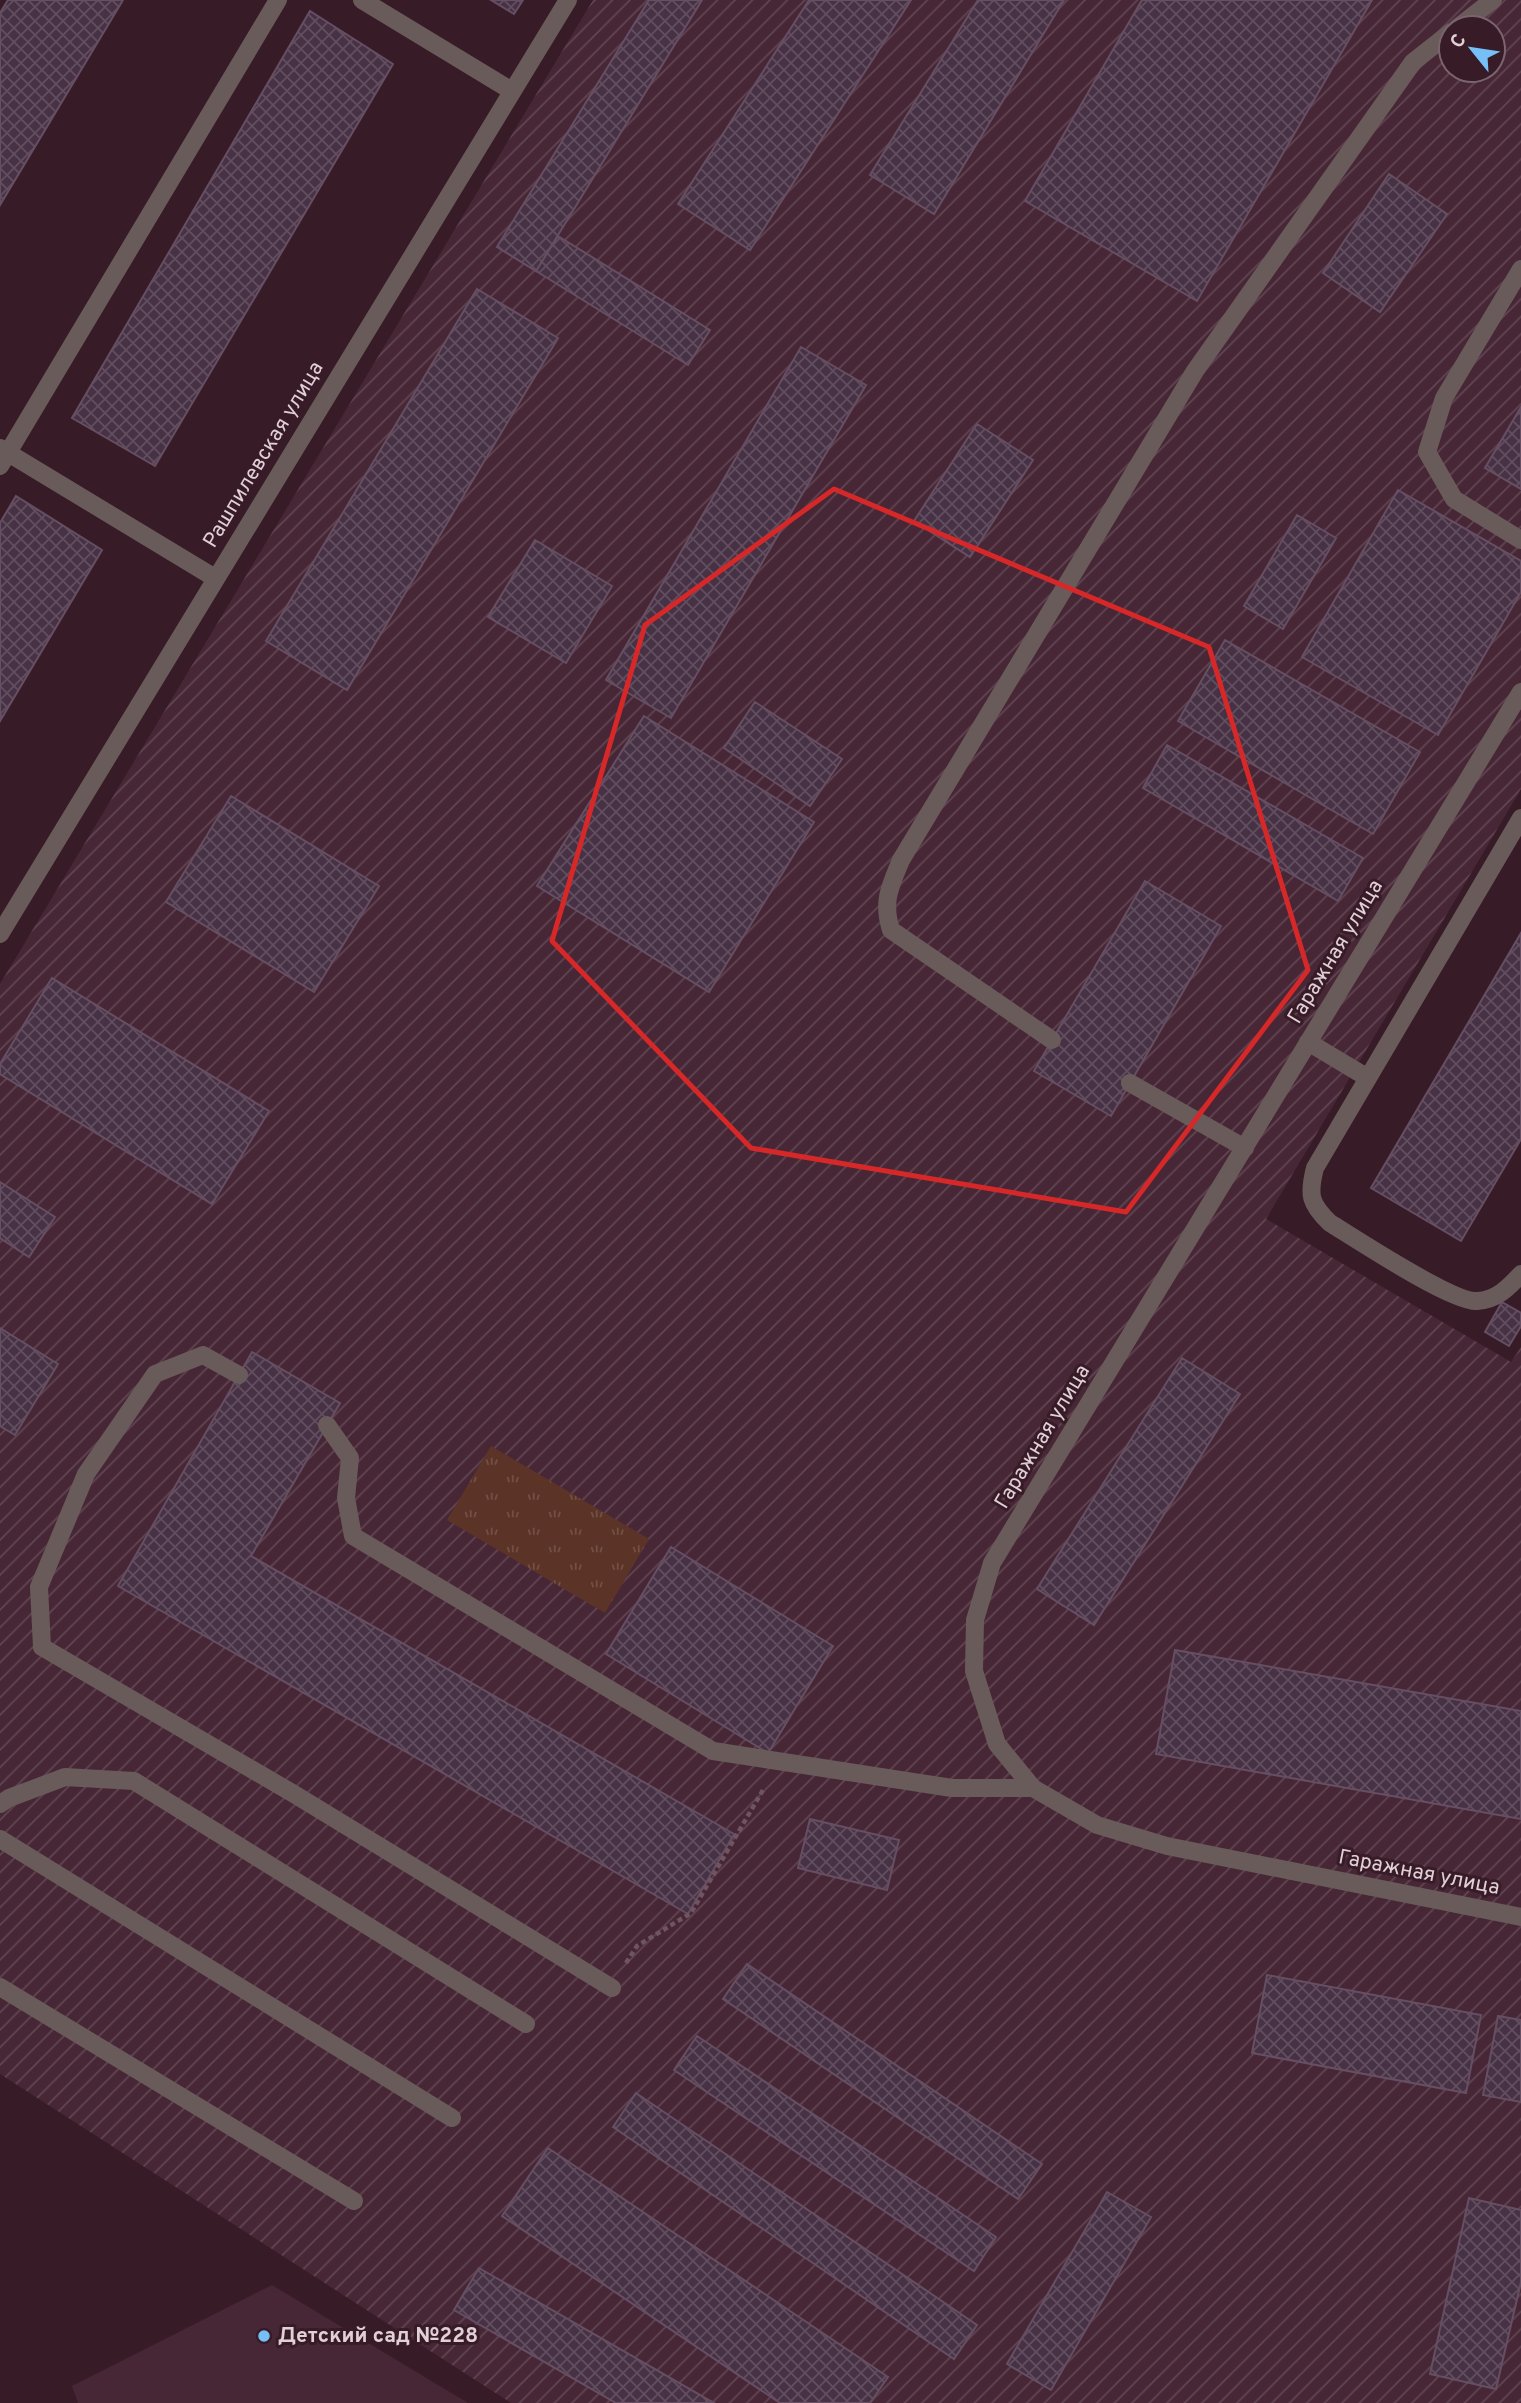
<svg xmlns="http://www.w3.org/2000/svg" width="1521" height="2403" font-family="Overpass,sans-serif">
  <style>
    .built { fill: #472735 }
    .industrial { fill: url(#industrial-furrows); fill-rule: evenodd }
    .park { fill: url(#park-tufts) }
    .building { fill: url(#building-cross-hatch); stroke: #674f63; stroke-width: 2 }
    .lines { fill: none; stroke-linecap: round; stroke-linejoin: round }
    .path { stroke: #6e5560; stroke-width: 4.5; stroke-dasharray: 5 3.5; stroke-linecap: butt }
    .lane { stroke: #6a5b5b; stroke-width: 18 }
    .street { stroke: #6a5b5b; stroke-width: 18 }
    .marked { fill: none; stroke: #d62828; stroke-width: 5; stroke-linejoin: round }
    .poi-dot { fill: #77c0f7; stroke: #371c28; stroke-width: 2.5 }
    .labels { text-anchor: middle; dominant-baseline: central; stroke-width: 6; stroke-linejoin: round; paint-order: stroke }
    .street-label { font-size: 21px; fill: #e3d0d7; stroke: #371c28 }
    .poi-label { font-size: 21px; font-weight: bold; fill: #e3d0d7; stroke: #371c28; text-anchor: start }
  </style>
  <defs>
    <pattern id="industrial-furrows" width="10" height="10" patternUnits="userSpaceOnUse" patternTransform="scale(1.75)"><rect width="10" height="10" fill="#472735"/><path d="M-1 1l2-2M0 10L10 0M9 11l2-2" fill="none" stroke="#614552"/></pattern>
    <pattern id="park-tufts" width="24" height="20" patternUnits="userSpaceOnUse" patternTransform="scale(1.75)"><rect width="24" height="20" fill="#5c3327"/><path d="M3 7l-1-3M5 7V3M7 7l1-3M15 17l-1-3M17 17v-4M19 17l1-3" fill="none" stroke="#735046"/></pattern>
    <pattern id="building-cross-hatch" width="8" height="8" patternUnits="userSpaceOnUse" patternTransform="scale(1.75)"><rect width="8" height="8" fill="#473144"/><path d="M0 0l8 8M0 8l8-8" fill="none" stroke="#614e5e"/></pattern>
  </defs>
  <rect width="100%" height="100%" fill="#371c28"/>
  <path class="built" d="M272,2285l196,118h-390l-6,-17z"/>
  <path class="industrial" d="M593,0h928v789l-255,430 245,143 10,-15v1056h-1010l-511,-329v-1090zM1451,28h42v42h-42z"/>
  <path class="park" d="M491,1446l158,93 -44,74 -158,-93z"/>
  <path class="building" d="M8,0h115l-123,205v-192z
    M491,0h32l-9,14z
    M649,0h53l-166,271 -39,-24z
    M809,0h102l-161,250 -72,-46z
    M978,0h86l-130,214 -64,-39z
    M1142,0h230l-175,301 -172,-100z
    M310,11l83,53 -238,402 -83,-48z
    M1389,174l58,40 -67,98 -57,-39z
    M558,236l152,94 -22,35 -152,-94z
    M477,289l81,49 -211,352 -81,-49z
    M801,347l65,38 -195,333 -65,-38z
    M1521,407v82l-36,-21z
    M977,424l56,36 -63,97 -56,-36z
    M1398,490l123,71v31l-83,143 -136,-78z
    M16,496l86,54 -102,171v-198z
    M1297,515l39,23 -53,91 -39,-23z
    M535,540l77,46 -46,77 -78,-46z
    M1225,640l195,112 -47,82 -195,-113z
    M755,702l87,57 -32,47 -86,-58z
    M644,716l170,106 -105,170 -172,-106z
    M1167,745l196,113 -25,43 -195,-113z
    M231,796l148,90 -65,106 -148,-90z
    M1145,881l76,45 -110,190 -77,-45z
    M1521,933v206l-60,102 -90,-53z
    M52,978l217,133 -57,93 -212,-130v-10z
    M0,1182l55,35 -26,40 -29,-19z
    M1502,1302l19,11v13l-12,20 -24,-14z
    M0,1328l58,36 -43,71 -15,-9z
    M252,1352l88,51 -89,153 483,278 -46,80 -570,-328z
    M1182,1358l58,36 -146,231 -57,-36z
    M671,1547l162,99 -65,107 -162,-99z
    M1175,1650l346,61v108l-365,-65z
    M810,1819l89,21 -12,50 -89,-22z
    M747,1964l295,200 -24,35 -295,-200z
    M1267,1975l214,40 -15,78 -214,-40z
    M1498,2016l23,4v82l-38,-7z
    M697,2036l299,201 -22,34 -300,-201z
    M636,2093l341,232 -23,34 -341,-232z
    M548,2148l340,229 -18,26h-90l-278,-187z
    M1107,2192l44,25 -100,173 -44,-26z
    M1469,2198l52,12v72l-25,107 -66,-15z
    M479,2268l235,135h-98l-162,-93z"/>
  <g class="lines">
    <path class="path" d="M626,1963l11,-17 54,-33 72,-123"/>
    <path class="lane" d="M362,0l150,91
      M1457,28l36,-28
      M1521,269l-77,129 -17,54 27,47 67,41
      M0,448l215,130
      M0,466l278,-466
      M1521,818l-206,350c-7,27 -5,36 15,55 26,16 123,80 147,78 20,-1 32,-14 44,-27
      M1052,1040l-161,-110c-9,-29 -1,-43 10,-70l294,-489 218,-309 38,-30
      M1308,1042l60,36
      M1130,1083l115,65
      M239,1375l-36,-20 -48,19 -69,100 -47,113 3,60 252,147 318,194
      M327,1425l23,33 -4,40 7,38 360,215 239,37h81
      M0,1804l9,-6 56,-21 69,4 392,243
      M0,1839l452,279
      M0,1987l354,214"/>
    <path class="street" d="M1521,692l-529,871 -17,57 -1,51 23,73 36,44 64,37 70,21 354,71
      M0,934l568,-934"/>
  </g>
  <path class="marked" d="M834,489l375,158 99,323 -182,242 -375,-64 -199,-207 93,-316z"/>
  <circle class="poi-dot" cx="264" cy="2336" r="7"/>
  <g class="labels">
    <g class="street-label">
      <text transform="translate(264 455) rotate(-59)">Рашпилевская улица</text>
      <text transform="translate(1336 952) rotate(-59)">Гаражная улица</text>
      <text transform="translate(1043 1437) rotate(-59)">Гаражная улица</text>
      <text transform="translate(1419 1873) rotate(11)">Гаражная улица</text>
    </g>
    <g class="poi-label">
      <text x="278" y="2336">Детский сад №228</text>
    </g>
  </g>
  <g transform="translate(1472 49) rotate(300)"><circle r="33" fill="#371c28" stroke="#7c646e" stroke-width="2"/>
  <path d="M0-5L12 26L0 18L-12 26Z" fill="#77c0f7"/>
  <text y="-10" font-size="19" font-weight="bold" text-anchor="middle" fill="#e3d0d7">С</text>
  </g>
</svg>
